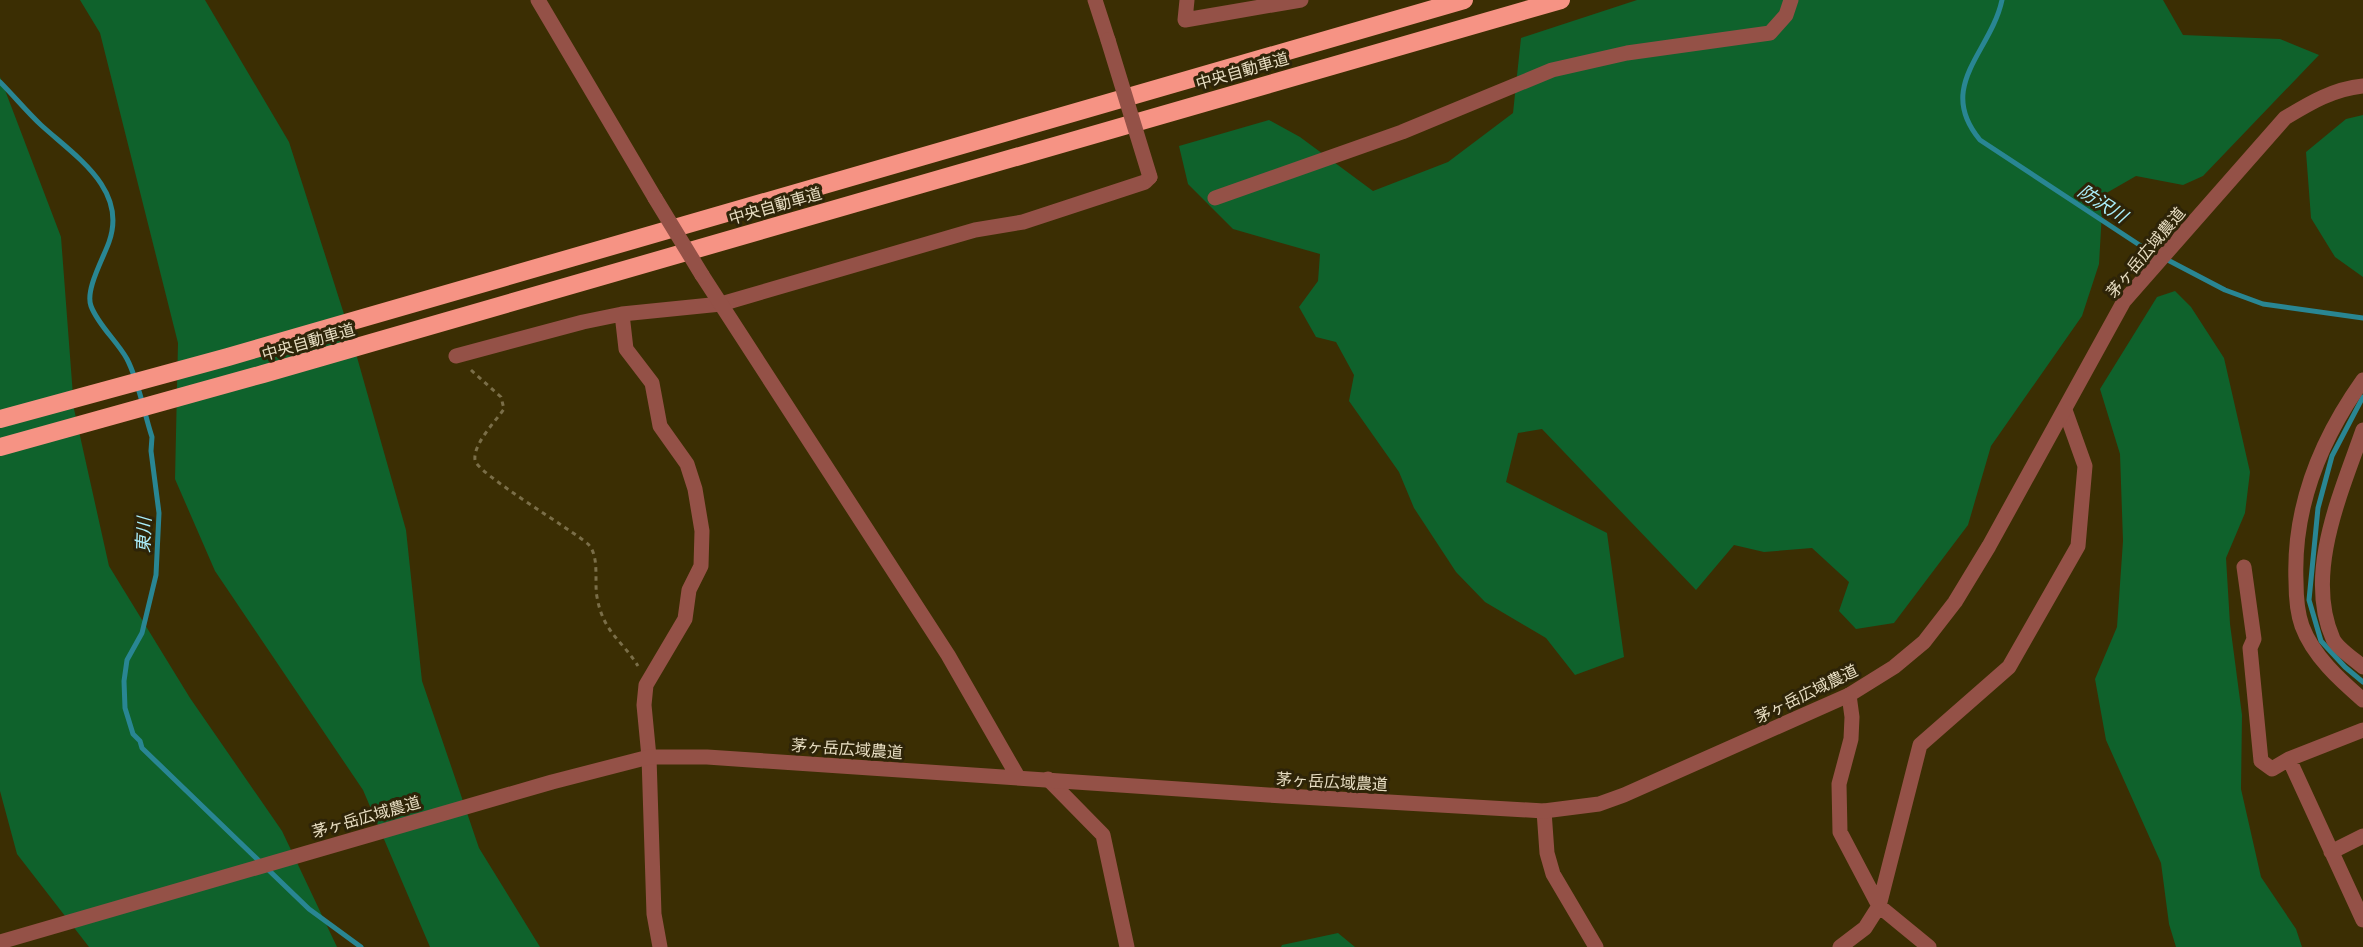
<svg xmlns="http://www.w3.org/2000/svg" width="2363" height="947" font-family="Lato,'Noto Sans JP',sans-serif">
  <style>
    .green { fill: #0f622c }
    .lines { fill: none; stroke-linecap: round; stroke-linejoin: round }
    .stream { stroke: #298693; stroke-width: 5 }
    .path { stroke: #7a6e48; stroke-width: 3; stroke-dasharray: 4.5 4.5; stroke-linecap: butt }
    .minor { stroke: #945147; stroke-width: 15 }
    .tertiary { stroke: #945147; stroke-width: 15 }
    .motorway { stroke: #f69384; stroke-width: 18 }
    .minor-bridge { stroke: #945147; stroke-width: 15 }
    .tertiary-bridge { stroke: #945147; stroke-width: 15 }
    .labels { text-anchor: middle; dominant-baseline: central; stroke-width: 6; stroke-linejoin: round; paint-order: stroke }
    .street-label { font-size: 16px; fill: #e7ddc2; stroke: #2e2408 }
    .water-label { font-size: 18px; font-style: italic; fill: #abeffb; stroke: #2e2408 }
  </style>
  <rect width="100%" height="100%" fill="#3b2e03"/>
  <path class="green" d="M80,0h125l84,142 62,194 55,194 16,151 57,167 61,99h-110l-67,-157 -148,-219 -40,-92 3,-136 -78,-310z
    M1637,0h526l20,35 97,4 39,16 -116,121 -20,9 -47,-9 -33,19 -4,69 -17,52 -91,130 -23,79 -74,98 -38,6 -17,-18 10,-29 -37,-34 -48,4 -30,-7 -38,45 -154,-161 -24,4 -12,49 101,51 17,124 -49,18 -29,-37 -61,-36 -29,-30 -42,-64 -15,-36 -50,-71 5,-26 -18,-33 -20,-5 -17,-30 19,-26 2,-27 -87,-25 -45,-45 -9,-38 90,-26 31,17 73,54 75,-29 65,-49 8,-75z
    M0,77l61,160 13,172 35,157 81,132 92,133 55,116h-248l-72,-93 -17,-63z
    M2363,115v162l-28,-20 -24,-39 -5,-66 40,-33z
    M2175,291l16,16 33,51 26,114 -5,41 -19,45 4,66 12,91 -1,74 20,88 35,52 6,18h-126l-7,-23 -8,-61 -55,-123 -11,-61 22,-52 6,-86 -3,-87 -20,-65 57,-92z
    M1338,933l17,14h-74l1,-2z"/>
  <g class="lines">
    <path class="stream" d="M2002,0c-11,52 -67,86 -22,140l161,106 84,44 38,14 100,14
      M0,82c14,14 27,30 41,43 34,31 87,64 68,117 -6,17 -24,48 -18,64 7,19 26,35 36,53 12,23 17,54 25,78l-1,14 8,62 -3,62 -14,58 -15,27 -3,21 1,27 8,26 7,7 2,7 167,161 52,38
      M2363,397l-31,59 -14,52 -9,92 12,41 24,26 18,15"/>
    <path class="path" d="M471,370l30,27 3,12c-9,13 -31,35 -29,51 1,13 96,69 113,84 12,12 6,38 9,53 6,35 24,42 41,69"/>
    <path class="minor" d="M1095,0l13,40
      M1187,0l-2,20 116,-20
      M1215,198l187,-66 150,-62 75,-17 143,-20 16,-18 5,-15
      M622,314l4,35 26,34 8,43 27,38 8,25 7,42 -1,35 -12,24 -4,29 -39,66 -2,20 5,52 5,157 6,33
      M456,356l127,-34 39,-8 99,-10 254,-74 48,-8 122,-40 5,-5
      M2363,380c-42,59 -70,127 -67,201 0,15 1,31 6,45 11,30 38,54 61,74
      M2363,430c-22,63 -59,144 -30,209 5,10 21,20 30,28
      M2244,567l10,72 -4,9 11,113 11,8 17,-10 74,-29
      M1849,695l3,22 -1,22 -12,45 1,48 39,74 50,41
      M2289,759l74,161
      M1048,779l55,56 24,112
      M1544,811l3,42 6,21 43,73
      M2331,852l32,-16
      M1840,947l25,-19 14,-22 41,-161 89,-78 69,-121 7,-80 -20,-56"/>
    <path class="tertiary" d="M538,0l117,198
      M702,275l246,380 70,122
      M0,942l552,-160 97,-25h58l561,38 276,16 55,-7 25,-9 225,-100 45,-28 30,-25 31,-40 34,-56 135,-245 161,-183c25,-15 48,-29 78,-32"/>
    <path class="motorway" d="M0,419l228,-62 1236,-357
      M0,447l263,-73 1298,-374"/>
    <path class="minor-bridge" d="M1108,40l42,137"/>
    <path class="tertiary-bridge" d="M655,198l47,77"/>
  </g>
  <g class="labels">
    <g class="street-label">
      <text transform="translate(1242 70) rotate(-16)">中央自動車道</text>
      <text transform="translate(775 205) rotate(-16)">中央自動車道</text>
      <text transform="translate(2145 252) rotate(-50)">茅ヶ岳広域農道</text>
      <text transform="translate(308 341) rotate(-16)">中央自動車道</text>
      <text transform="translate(1806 693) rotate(-26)">茅ヶ岳広域農道</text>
      <text transform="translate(847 748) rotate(4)">茅ヶ岳広域農道</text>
      <text transform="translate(1332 781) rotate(3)">茅ヶ岳広域農道</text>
      <text transform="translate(366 816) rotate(-16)">茅ヶ岳広域農道</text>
    </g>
    <g class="water-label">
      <text transform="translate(2103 203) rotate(33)">防沢川</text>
      <text transform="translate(143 535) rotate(-88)">東川</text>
    </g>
  </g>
</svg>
